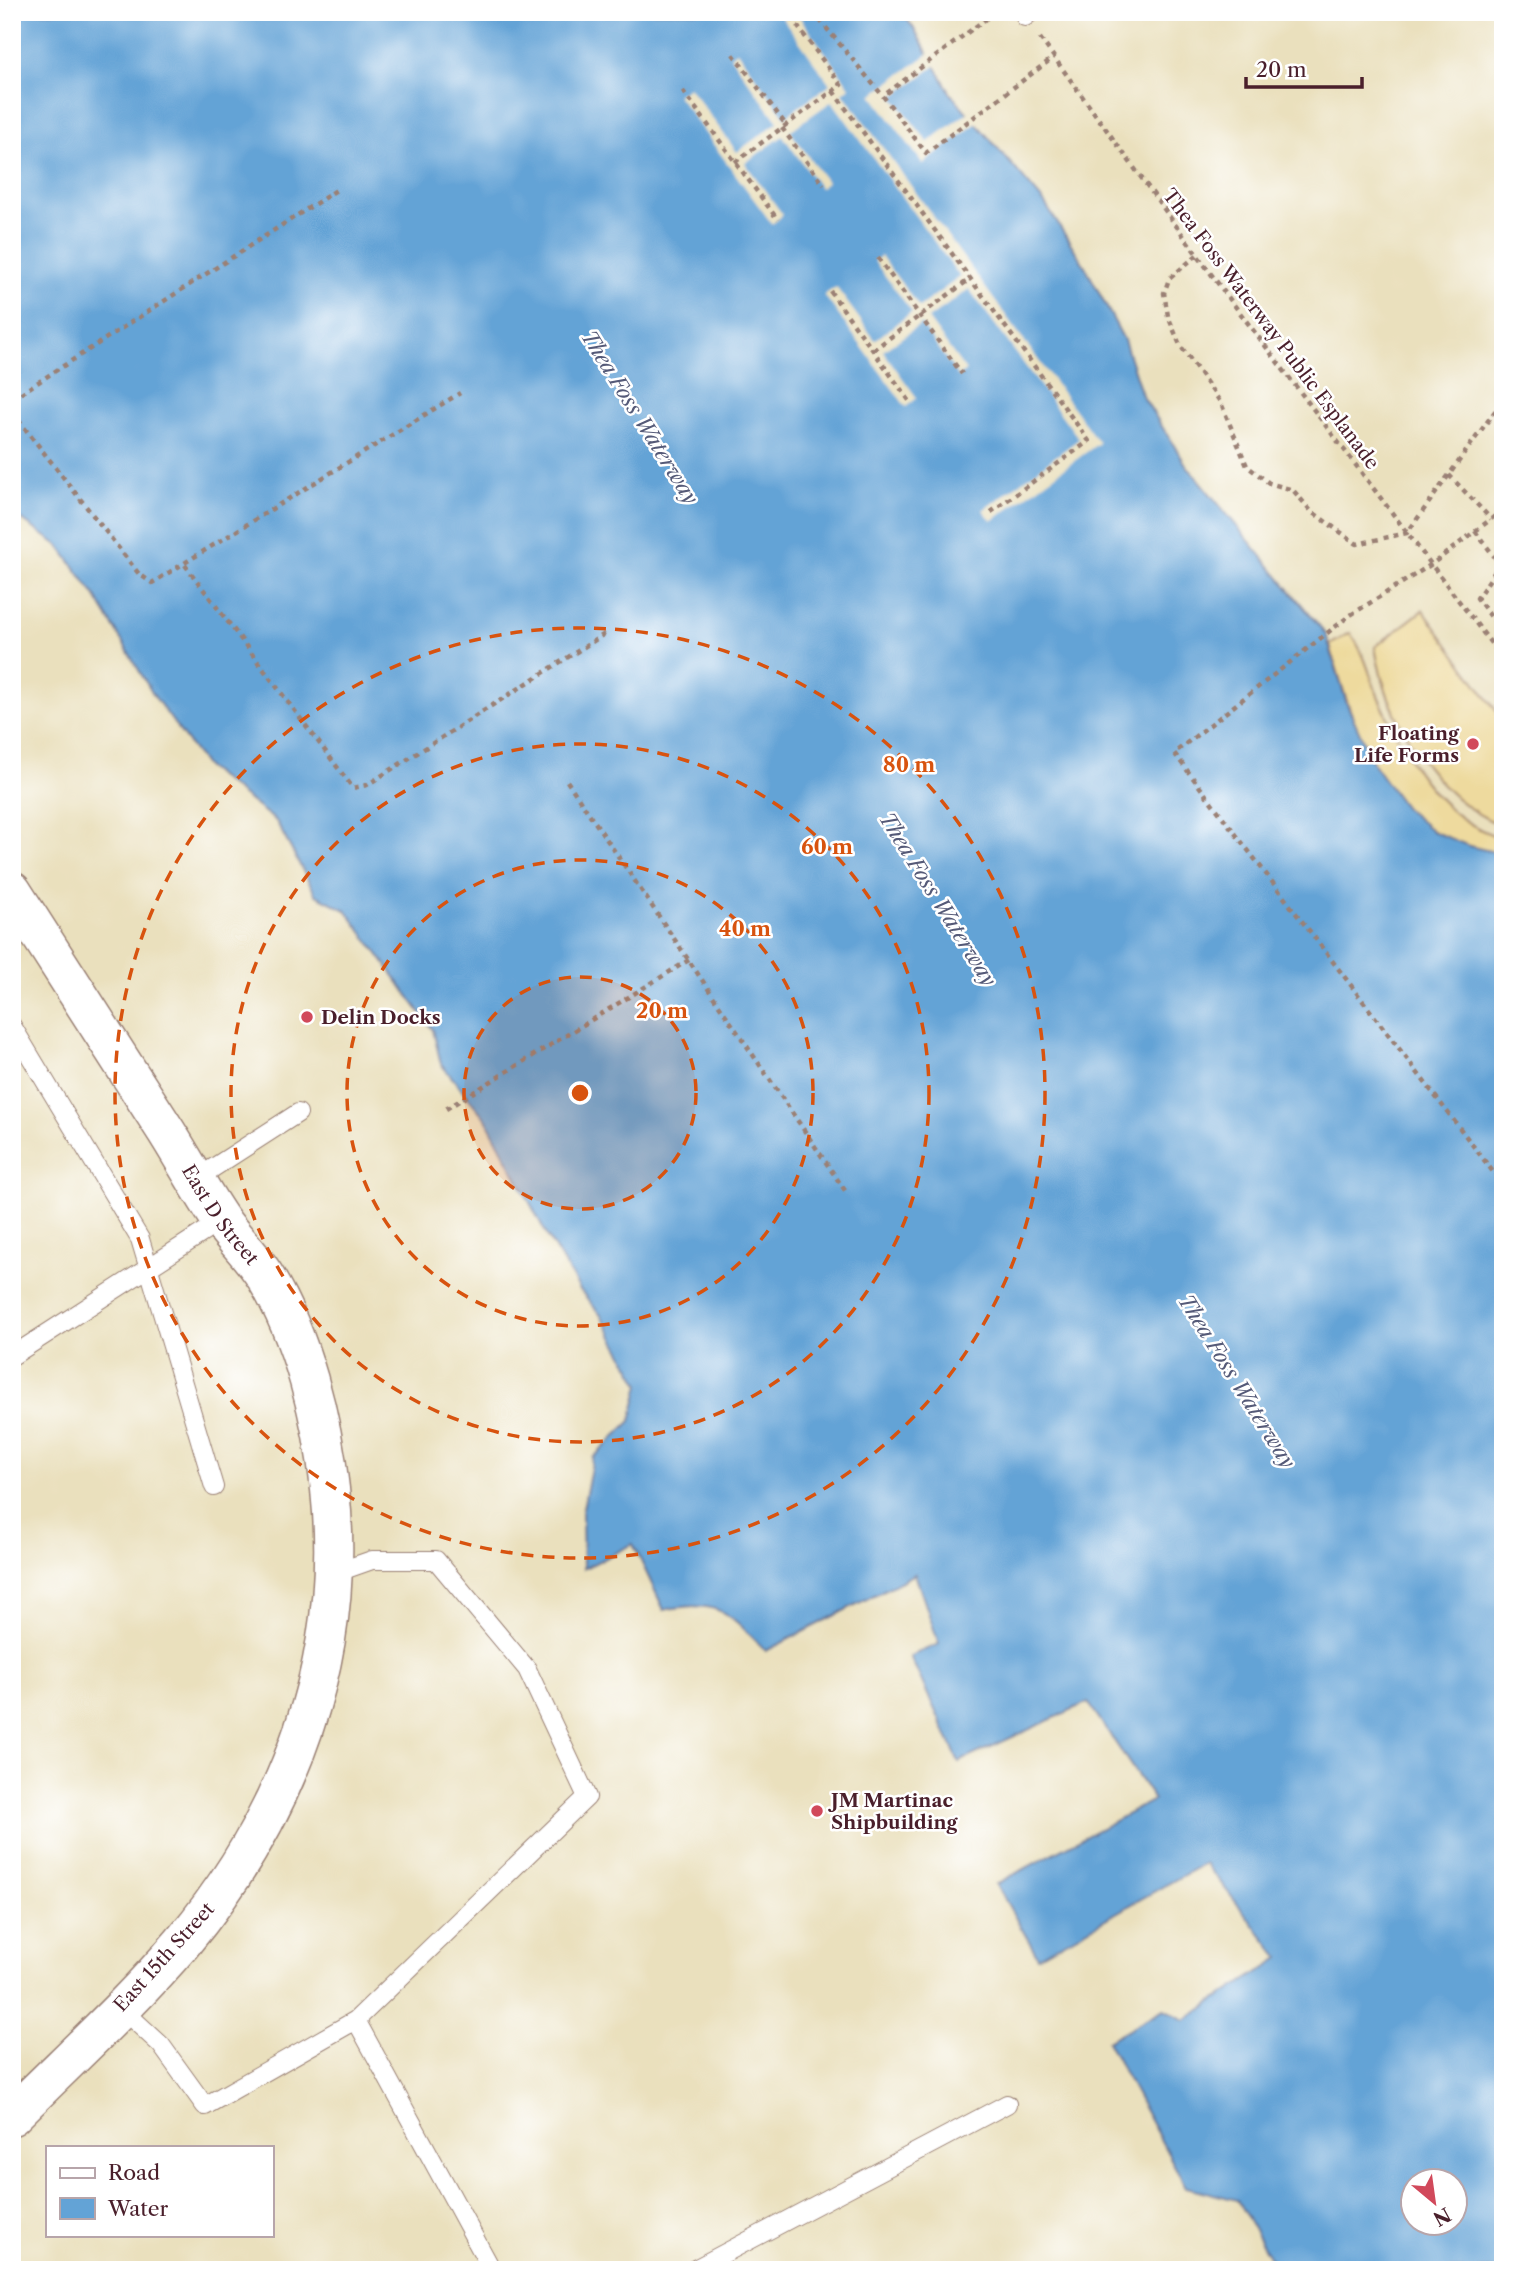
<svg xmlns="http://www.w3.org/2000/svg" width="1515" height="2282" font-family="'Libre Caslon Text',serif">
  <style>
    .sand { fill: #eeda9e; stroke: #9c7c64; stroke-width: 2 }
    .water { fill: #63a3d6; stroke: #566180; stroke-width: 2; fill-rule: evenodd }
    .pier { fill: #eae0bd }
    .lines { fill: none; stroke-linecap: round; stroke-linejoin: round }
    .lane-casing { stroke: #9a8074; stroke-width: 20 }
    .secondary-casing { stroke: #9a8074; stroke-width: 41 }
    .path { stroke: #9a8074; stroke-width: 4.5; stroke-dasharray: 5 5; stroke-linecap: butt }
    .lane { stroke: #fff; stroke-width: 18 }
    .secondary { stroke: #fff; stroke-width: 38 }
    .ring { fill: none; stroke: #d8530f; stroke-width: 3.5; stroke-dasharray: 12 9 }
    .poi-dot { fill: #d1495b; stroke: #fff; stroke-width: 2.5 }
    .labels { text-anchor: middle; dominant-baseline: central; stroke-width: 5; stroke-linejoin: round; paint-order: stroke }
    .street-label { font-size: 19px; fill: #4a1f2b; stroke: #fff }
    .poi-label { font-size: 19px; font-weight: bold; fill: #4a1f2b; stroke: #fff; text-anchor: start }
    .water-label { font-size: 21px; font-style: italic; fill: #555a78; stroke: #fff }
    .centre { fill: #d8530f; stroke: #fff; stroke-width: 3.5 }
    .ring-label { font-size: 21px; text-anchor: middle; font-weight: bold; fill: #d8530f; stroke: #fff; stroke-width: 5; stroke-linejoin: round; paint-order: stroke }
  </style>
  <rect width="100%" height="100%" fill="#fff"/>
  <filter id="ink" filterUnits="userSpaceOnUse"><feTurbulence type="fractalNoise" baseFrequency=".0143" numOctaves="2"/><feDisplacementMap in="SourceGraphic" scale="14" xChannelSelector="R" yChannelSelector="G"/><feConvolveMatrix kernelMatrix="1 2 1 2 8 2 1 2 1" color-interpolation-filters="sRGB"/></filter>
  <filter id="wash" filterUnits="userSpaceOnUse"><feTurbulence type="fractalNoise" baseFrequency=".00686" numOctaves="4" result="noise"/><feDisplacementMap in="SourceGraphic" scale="28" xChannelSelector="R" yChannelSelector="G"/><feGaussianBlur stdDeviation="1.57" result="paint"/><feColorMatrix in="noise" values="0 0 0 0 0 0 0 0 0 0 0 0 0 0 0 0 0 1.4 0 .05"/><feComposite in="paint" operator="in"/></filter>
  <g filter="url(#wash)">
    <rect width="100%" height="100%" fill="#eae0bd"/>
    <path class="sand" d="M1423,610l80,110v106c-70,-27 -116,-108 -128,-179z
      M1350,633c14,18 18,37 26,58 25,59 60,129 127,147v16c-24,-5 -51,-10 -72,-24 -60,-39 -82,-120 -101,-185z"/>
    <path class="water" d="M12,12h889l12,15 38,67 93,108 41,64 39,74 18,55 45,71 139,168 21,70 27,61 31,43 27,23 37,15 34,8v1416h-226l-40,-70 -51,-13 -79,-146 57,-32 21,11 95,-62 -75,-95 -167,94 -42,-73 158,-84 -66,-98 -129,60 -49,-106 29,-12 -24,-70 -149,77c-37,-37 -46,-53 -102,-41l-31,-66 -50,25 -1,-56 11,-55 38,-37 9,-37 -40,-70 -20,-24 -32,-53 -62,-118 -45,-55 -8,-34 -87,-120 -30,-15 -40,-74 -70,-54 -52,-71 -59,-101 -36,-49 -47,-33zM1414,2180h42v42h-42z"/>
    <path class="pier" d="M778,12h18l54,75 -7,6 256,350 -107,78 -9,-11 96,-71 -110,-150 -41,30 38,52 -4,3 -4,2 -37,-52 -38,27 34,47 -11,9 -82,-112 12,-8 39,53 37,-28 -38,-51 7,-5 38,51 41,-30 -128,-176 -42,30 37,51 -7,6 -37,-52 -38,27 38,52 -11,9 -95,-129 12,-8 48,65 41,-30 -48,-66 7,-5 48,66 45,-33z
      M931,52l7,12 -45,33 35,45 42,-31 8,11 -55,42 -51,-69z"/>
  </g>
  <g filter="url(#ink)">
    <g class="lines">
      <defs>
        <path id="lane" d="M1025,17l6,-5
          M12,1026l128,213 74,248
          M196,1179l102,-66
          M12,1356l209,-135
          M120,2007l41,38 44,61 151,-86 231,-223 -60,-128 -91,-109h-64l-37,13
          M356,2020l136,250
          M693,2270l314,-166"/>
        <g id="secondary">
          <path id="s1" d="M12,891c52,80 103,160 154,240 19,30 36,62 56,91 14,19 32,36 44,56 36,59 57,143 64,211 18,167 -40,325 -148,454 -52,61 -113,116 -170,173"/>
        </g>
      </defs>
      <use href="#lane" class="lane-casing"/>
      <use href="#secondary" class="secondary-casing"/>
      <path class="path" d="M813,12l70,84
        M995,12l-112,84 43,57 128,-96
        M12,15l5,-3
        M1040,38l182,251 281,370
        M733,54l53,71
        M683,91l95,129
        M833,91l256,350 -102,74
        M782,128l42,57
        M735,162l106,-77 -54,-73
        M1197,255l-28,24 -5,14 4,23 12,29 41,58 26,63 22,17 24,7 18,21 46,33 50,-11 96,-133
        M878,258l84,116
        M830,291l81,112
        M873,350l97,-71
        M12,399l326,-210
        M12,412l127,162 13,9 308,-190
        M1449,475l42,44
        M1503,510l-71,54 -83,52 -175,137 329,432
        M1475,531l25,33 -23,34 26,35
        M185,565l168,223 14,-3 239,-152
        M567,781l279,411
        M446,1109l243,-149"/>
      <use href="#lane" class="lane"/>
      <use href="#secondary" class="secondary"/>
    </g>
  </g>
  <circle cx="580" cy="1093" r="116" fill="#d8530f" fill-opacity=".12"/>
  <g class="ring">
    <circle cx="580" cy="1093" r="116"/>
    <circle cx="580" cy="1093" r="233"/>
    <circle cx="580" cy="1093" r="349"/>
    <circle cx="580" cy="1093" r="465"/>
  </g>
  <g class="poi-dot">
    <circle cx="1473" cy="744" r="7"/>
    <circle cx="307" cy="1017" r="7"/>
    <circle cx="817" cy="1811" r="7"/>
  </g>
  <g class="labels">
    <g class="street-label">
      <text transform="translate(1271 329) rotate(53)">Thea Foss Waterway Public Esplanade</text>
      <text stroke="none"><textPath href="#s1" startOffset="385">East D Street</textPath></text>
      <text transform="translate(164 1957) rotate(-48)">East 15th Street</text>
    </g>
    <g class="poi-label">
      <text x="1459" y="733" text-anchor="end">Floating<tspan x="1459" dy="22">Life Forms</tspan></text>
      <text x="321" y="1017">Delin Docks</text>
      <text x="831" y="1800">JM Martinac<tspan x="831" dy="22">Shipbuilding</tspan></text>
    </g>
    <g class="water-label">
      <text transform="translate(640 417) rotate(58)">Thea Foss Waterway</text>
      <text transform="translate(938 899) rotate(58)">Thea Foss Waterway</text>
      <text transform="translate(1237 1381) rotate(58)">Thea Foss Waterway</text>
    </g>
  </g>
  <circle cx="580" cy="1093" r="10" class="centre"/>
  <g class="ring-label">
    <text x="909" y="772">80 m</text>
    <text x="827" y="854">60 m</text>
    <text x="745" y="936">40 m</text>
    <text x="662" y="1018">20 m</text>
  </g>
  <rect width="1515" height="2282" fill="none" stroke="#fff" stroke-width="42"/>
  <rect x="46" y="2146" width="228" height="91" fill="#ffffff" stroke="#b7a5aa" stroke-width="2"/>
  <rect x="60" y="2168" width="35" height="10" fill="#ffffff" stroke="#b7a5aa" stroke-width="2"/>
  <text x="108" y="2180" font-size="21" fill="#4a1f2b">Road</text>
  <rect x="60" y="2198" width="35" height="21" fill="#63a3d6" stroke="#b7a5aa" stroke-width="2"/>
  <text x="108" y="2216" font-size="21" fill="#4a1f2b">Water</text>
  <g transform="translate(1434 2202) rotate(151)"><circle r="33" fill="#ffffff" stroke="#b7a5aa" stroke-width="2"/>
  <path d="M0-5L12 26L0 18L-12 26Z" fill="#d1495b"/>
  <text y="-10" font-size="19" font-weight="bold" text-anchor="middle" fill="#4a1f2b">N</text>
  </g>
  <path d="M1246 77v10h116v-10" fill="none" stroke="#4a1f2b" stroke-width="3.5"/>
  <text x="1256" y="77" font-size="21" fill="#4a1f2b" stroke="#ffffff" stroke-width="5" paint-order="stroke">20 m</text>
</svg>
